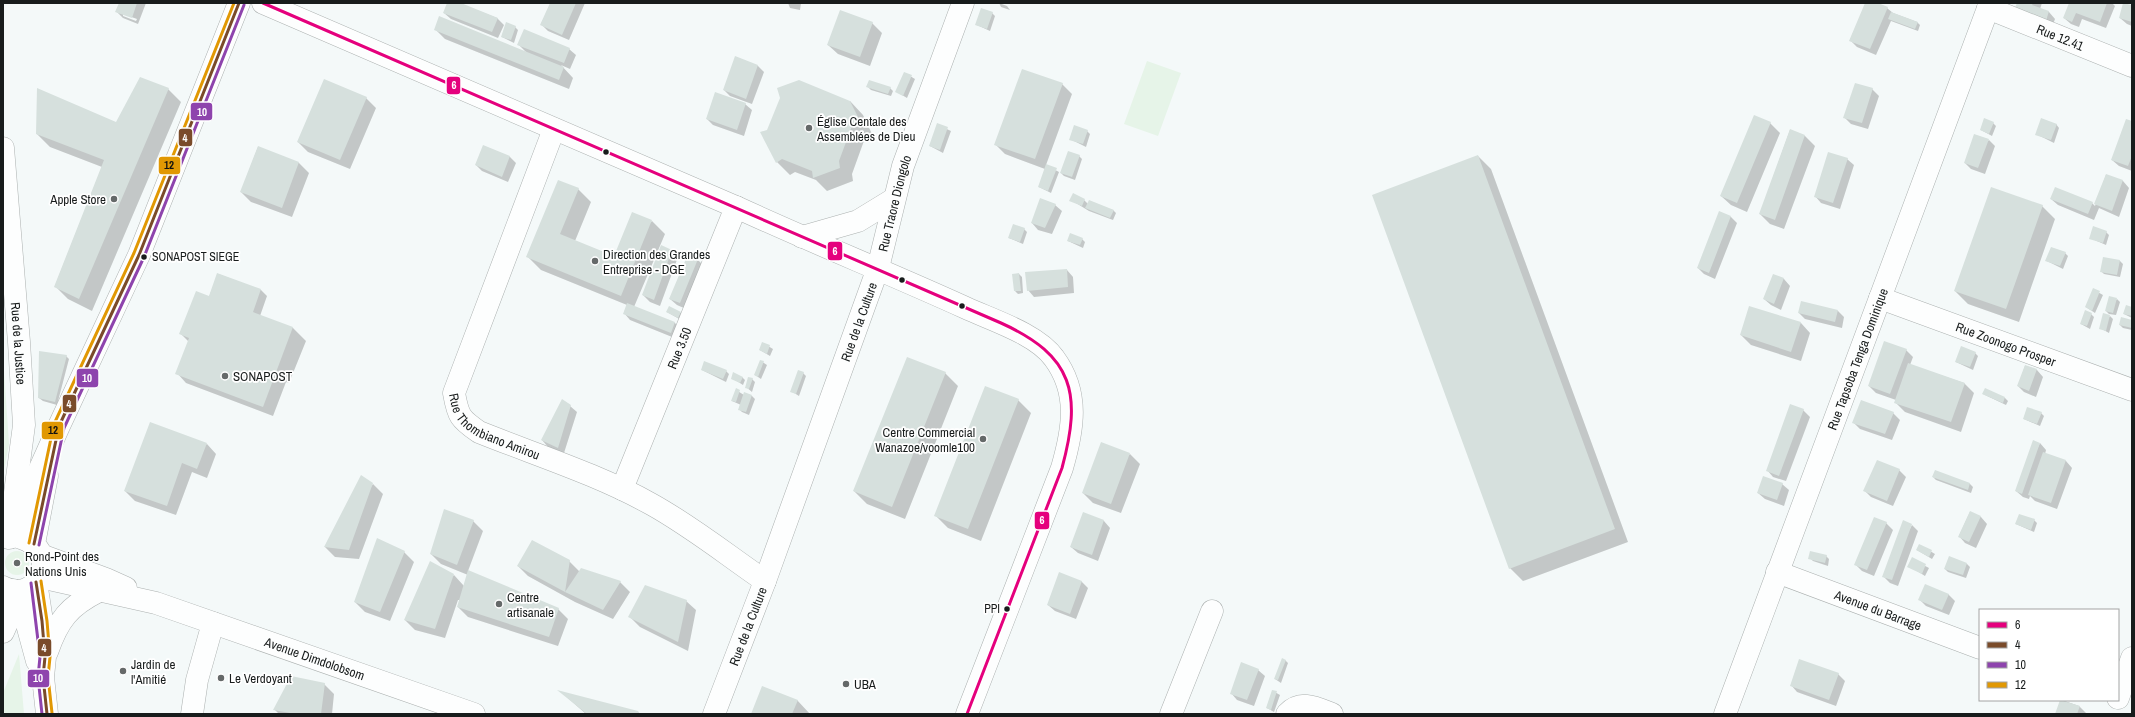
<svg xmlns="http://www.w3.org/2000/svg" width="2135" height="717" font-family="'Archivo Narrow',sans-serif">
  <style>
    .green { fill: #e6f4e8 }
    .shadow { fill: #0003; fill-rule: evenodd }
    .building { fill: #d6e0dd }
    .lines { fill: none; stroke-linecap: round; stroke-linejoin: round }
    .minor-casing { stroke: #acb1b0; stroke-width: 23 }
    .major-casing { stroke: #acb1b0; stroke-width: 23 }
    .highway-casing { stroke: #acb1b0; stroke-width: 23 }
    .minor { stroke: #fdfefe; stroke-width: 22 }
    .major { stroke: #fdfefe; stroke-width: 22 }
    .highway { stroke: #fdfefe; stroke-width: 22 }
    .bus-1-casing { stroke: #fff; stroke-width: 6 }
    .bus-2-casing { stroke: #fff; stroke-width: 6 }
    .bus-3-casing { stroke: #fff; stroke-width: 6 }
    .bus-4-casing { stroke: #fff; stroke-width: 6 }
    .bus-1 { stroke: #e5007d; stroke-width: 3 }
    .bus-2 { stroke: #7a4b2a; stroke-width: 3 }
    .bus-3 { stroke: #8e44ad; stroke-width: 3 }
    .bus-4 { stroke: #e19803; stroke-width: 3 }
    .poi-dot { fill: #656969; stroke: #fff; stroke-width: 1.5 }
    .bus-dot { fill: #181c1c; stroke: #fff; stroke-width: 1.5 }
    .labels { text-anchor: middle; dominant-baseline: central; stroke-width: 3.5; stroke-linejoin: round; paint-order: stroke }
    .bus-label { font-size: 12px; fill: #181c1c; stroke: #fff; text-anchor: start }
    .street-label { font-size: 13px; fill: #181c1c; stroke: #fff }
    .poi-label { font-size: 13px; fill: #181c1c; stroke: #fff; text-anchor: start }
    .line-badge { stroke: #fff; stroke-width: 1.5 }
    .badge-label { font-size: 11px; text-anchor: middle; font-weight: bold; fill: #fff }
    .pale-badge-label { font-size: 11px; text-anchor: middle; font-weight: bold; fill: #111 }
  </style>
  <rect width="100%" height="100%" fill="#f4f9f9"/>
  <path class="green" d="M1147,61l34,12 -23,63 -34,-12z
    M4,370l5,74 -6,31v-104z
    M5 563a12 12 0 1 1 24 0a12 12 0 1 1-24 0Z
    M19,654l5,60h-21v-21z"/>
  <path class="shadow" d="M120,3h26l-8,21 -15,-6 -7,-7zM123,14l14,5 -1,2 -13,-5z
    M448,3h10l39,15 7,7 -6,13 -47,-19 -7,-6z
    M551,3h34l-16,37 -21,-9 -7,-7z
    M788,3h13l-1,7 -10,-2z
    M999,3l8,3 3,4 -9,-3z
    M1866,3h10l11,5 6,5 24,9 3,3 -2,6 -27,-10 -15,34 -19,-8 -7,-7z
    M2018,3h24l-2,6 9,3 6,7 -3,8z
    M2070,3h42l3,3 -9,22 -24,-9 -3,8 -8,-3 -7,-6z
    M2132,6v20l-5,-2 -7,-6z
    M992,13l3,3 -5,15 -13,-6z
    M872,23l10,10 -12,33 -32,-12 -10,-9z
    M515,27l3,3 -4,13 -12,-6z
    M435,29l92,24 -9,-9 51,5 7,6 -6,14 -9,-4 12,13 -4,11 -124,-50z
    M736,57l22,9 6,6 -12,32 -22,-8 -6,-6z
    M905,73l10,6 -8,19 -10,-6z
    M1062,84l10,10 -26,71 13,7 -8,21 -12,-6 6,-18 -40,-15 -10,-10z
    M868,87l22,1 3,3 -2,5 -20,-6z
    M168,89l13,13 -89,209 -24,-12 -13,-13 47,-119 -52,-20 -13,-13 79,-11z
    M1872,89l7,7 -11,33 -17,-5 -7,-7z
    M366,98l10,10 -26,61 -42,-17 -10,-10z
    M850,101l13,14 9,19 -7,4 -13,36 1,7 -26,10 -11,-11 -21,-8 -5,3 -13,-13 -9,-31z
    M745,104l7,6 -8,26 -31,-11 -6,-6z
    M2132,122v49l-13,-5 -7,-6z
    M1770,123l10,10 -33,79 -16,-7 -10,-9z
    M1993,123l3,3 -4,10 -11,-6z
    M2056,124l3,4 -5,15 -18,-9z
    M938,125l13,6 -8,22 -13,-7z
    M1790,130l15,6 10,10 -31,83 -14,-5 -10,-10z
    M1087,131l3,3 -4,13 -16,-8z
    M1989,140l6,6 -10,28 -14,-5 -6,-6z
    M484,146l26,11 6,6 -8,19 -26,-11 -6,-6z
    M258,147l41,16 10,10 -17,44 -41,-15 -10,-10z
    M1079,156l3,3 -7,21 -11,-4 -3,-3z
    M1478,156l13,13 137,373 -105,39 -13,-13z
    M1847,159l7,6 -14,44 -19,-6 -6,-7z
    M2106,175l17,6 6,7 -10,29 -20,-9 -5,12 -36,-15 -7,-6 41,4 3,3z
    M578,189l13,13 -16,39 40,16 37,-36 13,13 -31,73 41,16 6,7 -4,9 -47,-19 -6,-7 3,-8 -86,-35 -13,-13z
    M1071,200h13l4,4 25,6 3,3 -3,7 -24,-9z
    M1055,205l7,6 -10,23 -14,-4 -6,-7z
    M2042,206l13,13 -36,103 -51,-18 -13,-13z
    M1720,212l11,5 6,6 -22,56 -11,-5 -6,-6z
    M1024,229l3,3 -4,12 -14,-6z
    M2106,232l3,3 -3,10 -16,-7z
    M1082,239l3,3 -2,6 -15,-7z
    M661,247l11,4 6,6 -18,49 -10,-4 -7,-7z
    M2065,253l3,3 -5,13 -16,-8z
    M688,256l10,4 6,6 -18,43 -9,-4 -7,-6z
    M2104,258l16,3 3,3 -3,13 -16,-3 -3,-3z
    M1067,270l6,7 1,16 -40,4 -6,-7z
    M218,274l43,16 6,6 -7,20 33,12 13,13 -17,42 -3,-1 -13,34 -87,-33 -9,-10 12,-31 -8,-8 28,-37z
    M1019,274l3,3 1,16 -5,1 -3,-3 -2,-16z
    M1774,276l10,3 6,7 -9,24 -10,-5 -7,-6z
    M2094,290l9,5 -8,18 -9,-6z
    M2117,299l3,3 -4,13 -7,-1 -3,-3z
    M2132,308v10l-8,-4z
    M1838,311l6,6 -2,11 -37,-9 -6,-6z
    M667,312l14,1 3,3 -3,4z
    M2091,314l3,3 -4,12 -9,-5z
    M2110,316l3,3 -4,14 -9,-5z
    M2132,321v9l-9,-2 -3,-3z
    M1801,323l9,10 -9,28 -50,-16 -10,-10z
    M763,343l10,6 -3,7 -10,-6z
    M1906,350l7,7 -3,8 54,18 10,10 -13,39 -56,-20 -9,-9v-3l-20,-7 -7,-7z
    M1975,353l3,3 -5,14 -17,-8z
    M66,356l3,3 -12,46 -14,-4 -4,-3z
    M761,361l6,4 -6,14 -6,-4z
    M2025,366l12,4 6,7 -7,20 -12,-5 -6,-6z
    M702,370l24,1 3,3 -3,8z
    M803,373l3,3 -7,20 -8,-5z
    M945,373l13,13 -53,133 -38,-15 -13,-13z
    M742,377l3,3 -2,5 -11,-7z
    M752,379l3,3 -3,10 -6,-5z
    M736,390l8,5 8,1 3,3 -6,16 -7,-3 -3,-3 2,-4 -9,-4z
    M1983,394l22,4 3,3 -2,4z
    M1018,400l13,13 -50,128 -33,-13 -13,-13z
    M570,406l7,6 -13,41 -16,-6 -6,-7z
    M1803,410l7,7 -24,64 -13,-4 -6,-7z
    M1893,413l7,7 -8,20 -32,-11 -6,-6z
    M2041,413l3,3 -4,10 -16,-7z
    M2040,443l6,7 -1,4 21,7 6,7 -15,41 -22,-8 -5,-5 -1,3 -6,-2 -7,-6z
    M207,444l9,10 -9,24 -15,-6 -16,43 -41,-14 -10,-10z
    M1130,454l10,10 -19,49 -28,-10 -10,-10z
    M1899,470l7,7 -13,29 -22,-9 -6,-6z
    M1933,477l37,7 3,3 -2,6 -35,-13z
    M373,484l10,10 -24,65 -24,-2 -10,-10z
    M1782,484l7,6 -5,16 -19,-7 -7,-6z
    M1970,512l11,5 6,7 -11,24 -11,-5 -6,-7z
    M1084,514l20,7 6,7 -12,33 -20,-8 -7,-6z
    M2034,520l3,3 -3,9 -18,-8z
    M473,521l10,10 -15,40 90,38 10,10 -10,27 -90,-29 -10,-10 2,-7h-2l-13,38 -30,-8 -10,-10 49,-45 10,11 4,-11 -27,-11 -10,-10z
    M1886,523l7,7 -19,46 -12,-5 -7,-7z
    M1912,525l6,6 -20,55 -8,-3 -6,-6z
    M1920,545l15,9 -3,5 -15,-9z
    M404,552l10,10 -24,59 -25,-9 -10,-10z
    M1826,556l3,3 -1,7 -15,-5 -3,-3z
    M1912,559l17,9 -4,8 -16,-10z
    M569,561l11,11 40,10 10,10 -17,27 -38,-17 -47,-26 -10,-10z
    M1967,564l3,3 -4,11 -18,-6 -3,-3z
    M1081,581l7,7 -12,31 -21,-8 -7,-6z
    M1948,594l7,7 -6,14 -23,-9 -6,-6z
    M686,601l10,9 -8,41 -48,-24 -10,-10z
    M1285,660l3,3 -7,20 -6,-4z
    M1258,670l7,6 -11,30 -17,-6 -6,-7z
    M1838,674l7,7 -9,25 -39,-14 -6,-7z
    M324,684l10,10 -2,20h-53l-4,-4z
    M1273,691l7,4 -6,17 -7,-4z
    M561,692l79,22h-54z
    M797,700l13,14h-58z
    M2062,700l17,6 8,8h-31z"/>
  <path class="building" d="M119,3h18l-5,15 -17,-6z
    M447,3h14l37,15 -6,14 -49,-19z
    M550,3h26l-14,32 -22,-10z
    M1865,3h13l10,4 -18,42 -21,-8z
    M2017,3h16l-1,2 17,6 -3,10 -32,-11z
    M2069,3h38l-7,19 -24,-9 -4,9 -9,-4z
    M2123,3l9,2v17l-13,-4z
    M981,8l12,4 -6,17 -12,-4z
    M840,10l33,12 -13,35 -33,-12z
    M1891,12l27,10 -3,7 -27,-10z
    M439,16l125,51 -5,13 -125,-50z
    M506,22l10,4 -5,14 -10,-3z
    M524,29l46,19 -6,15 -47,-18z
    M735,56l23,9 -12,34 -23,-9z
    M1022,69l41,14 -28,76 -41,-14z
    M904,72l8,3 -9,21 -8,-4z
    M140,77l29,11 -90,211 -25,-12 50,-127 -68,-26 1,-46 79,34z
    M324,79l43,18 -27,63 -43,-18z
    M799,80l51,21 10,20 -8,5 -13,35 1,7 -27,10 -1,-7 -30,-12 -6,4 -16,-31 7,-2 13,-32 -3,-10z
    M869,80l22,7 -3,7 -22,-7z
    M1855,83l18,5 -11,35 -19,-5z
    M715,92l31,11 -9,27 -31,-11z
    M1754,115l17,7 -34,81 -17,-7z
    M1984,118l10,4 -5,12 -9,-4z
    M2041,118l16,6 -6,16 -16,-5z
    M2126,119l6,2v35l-4,10 -17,-6z
    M937,123l11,4 -8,23 -11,-4z
    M1074,125l14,5 -5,14 -14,-4z
    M1790,129l15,6 -30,85 -16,-6z
    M1974,134l15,5 -11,29 -14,-5z
    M483,145l27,11 -8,21 -27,-12z
    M258,146l41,16 -17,46 -42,-16z
    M1068,151l12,4 -8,22 -12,-4z
    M1828,152l20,6 -15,45 -19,-6z
    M1478,155l137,374 -106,40 -137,-374z
    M1046,164l11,4 -9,23 -10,-4z
    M2106,174l17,6 -11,31 -18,-7z
    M558,180l21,8 -19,46 54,22 18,-44 20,8 -31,76 -95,-39z
    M1991,187l52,18 -37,104 -52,-18z
    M2055,187l38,15 -5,12 -38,-15z
    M1073,193l12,6 -3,7 -13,-5z
    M1040,198l16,6 -11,24 -14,-5z
    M1089,200l25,10 -4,8 -25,-10z
    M1719,211l12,5 -22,57 -12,-5z
    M1013,224l12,4 -5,14 -12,-4z
    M2093,226l14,5 -4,12 -14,-4z
    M1070,233l13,5 -3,7 -13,-4z
    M661,245l11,5 -18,50 -12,-5z
    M2051,247l15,5 -6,14 -15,-5z
    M688,254l10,5 -18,44 -11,-4z
    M2103,257l17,3 -3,15 -17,-3z
    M1067,269l1,18 -41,4 -2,-19z
    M217,273l44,16 -8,23 40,15 -30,80 -88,-33 14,-36 -10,-4 17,-43 13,5z
    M1019,273l2,18h-7l-2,-17z
    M1773,274l11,4 -10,26 -11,-5z
    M2093,288l7,3 -8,20 -7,-4z
    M2109,296l8,2 -4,15 -8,-2z
    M1801,301l37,9 -3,12 -37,-9z
    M627,303l48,19 -4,11 -48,-19z
    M2126,305l6,2v9l-9,-2z
    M669,306l12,6 -3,6 -12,-6z
    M1749,306l52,16 -10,30 -51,-17z
    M2085,310l7,3 -5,13 -7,-2z
    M2103,313l7,2 -4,16 -7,-2z
    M2121,317l11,3v8l-13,-3z
    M1884,341l23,8 -17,45 -22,-8z
    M762,342l8,3 -3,9 -8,-4z
    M1961,346l15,6 -6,15 -15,-5z
    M39,351l28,4 -12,47 -17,-4z
    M907,357l39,15 -54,135 -39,-16z
    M760,360l4,1 -6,16 -4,-2z
    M704,361l23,9 -4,9 -22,-9z
    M1908,363l57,20 -14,39 -57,-19z
    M2025,365l12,4 -8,22 -12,-5z
    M798,370l6,2 -8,22 -6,-2z
    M733,372l10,5 -3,6 -9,-4z
    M748,377l5,1 -4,11 -4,-1z
    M985,386l34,13 -51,130 -34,-13z
    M736,388l4,2 -4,12 -5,-1z
    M1985,388l20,9 -2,6 -21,-9z
    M744,392l8,3 -6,17 -8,-2z
    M562,399l9,6 -13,43 -17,-8z
    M1861,400l33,12 -9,22 -33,-11z
    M1790,404l14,5 -25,67 -13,-5z
    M2027,407l15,5 -5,12 -14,-5z
    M150,422l57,21 -10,26 -15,-6 -15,43 -43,-15z
    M2033,440l7,3 -18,51 -7,-3z
    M1101,442l29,11 -19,51 -29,-11z
    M2043,452l23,8 -15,43 -23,-8z
    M1877,460l23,9 -13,32 -24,-10z
    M1935,470l35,13 -2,7 -36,-13z
    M361,475l12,8 -24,67 -25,-3z
    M1763,476l20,7 -6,17 -20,-7z
    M444,509l30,11 -17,45 -27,-11z
    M1970,511l11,5 -12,26 -11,-5z
    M1083,512l21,8 -12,35 -22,-8z
    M2019,514l16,5 -4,11 -16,-6z
    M1874,517l13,5 -20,48 -13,-5z
    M1903,520l9,4 -20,56 -10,-3z
    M377,538l28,13 -25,61 -26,-10z
    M532,540l38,20 -5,32 -48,-26z
    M1919,544l13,6 -3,7 -13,-7z
    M1810,551l17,4 -2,8 -17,-4z
    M1949,556l18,7 -4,12 -19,-6z
    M1912,557l14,7 -4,10 -15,-7z
    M430,561l24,13 -19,55 -31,-9z
    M581,568l40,13 -18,29 -38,-18z
    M468,570l91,38 -10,29 -92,-30z
    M1059,572l23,9 -12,33 -23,-9z
    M1925,584l24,10 -7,16 -24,-10z
    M645,585l42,15 -9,42 -50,-25z
    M1282,658l4,2 -8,20 -4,-1z
    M1799,659l40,14 -10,27 -39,-14z
    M1241,662l18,7 -12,31 -17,-6z
    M291,676l34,7 -4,31h-25l-23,-4z
    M762,686l36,14 -6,14h-41z
    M557,690l81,21 2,3h-53z
    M1272,690l5,1 -6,19 -5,-2z
    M2060,700l20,6 -3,8h-22z"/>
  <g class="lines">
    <defs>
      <g id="minor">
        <path d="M263,3l473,204c76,35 153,66 230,101 26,12 71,26 88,50 26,35 19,72 8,110l-95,246"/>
        <path id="s1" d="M1988,8l144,58"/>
        <path id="s2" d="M554,129l-100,264c4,23 6,26 25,39 57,23 118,42 172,72 40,22 76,51 114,77"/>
        <path id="s3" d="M3,148l16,194 5,83 -15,113"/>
        <path d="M802,237l56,-16 36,-22"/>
        <path id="s4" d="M1880,298l252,92"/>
        <path id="s5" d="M622,489l114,-282"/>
        <path d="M41,555l65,24 20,9"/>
        <path id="s6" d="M1777,572l203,76"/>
        <path id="s7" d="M40,577l116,26 318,111"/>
        <path d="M2118,698l14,-40"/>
        <path d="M192,714l5,-34 16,-57"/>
        <path id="s8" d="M714,714l51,-133 113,-313 25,-102 60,-163"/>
        <path d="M1171,714l41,-103"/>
        <path d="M1287,714c14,-15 30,-6 45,0"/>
        <path id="s9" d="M1725,714l265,-711"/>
      </g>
      <path id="major" d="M3,632l4,-9 6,-33"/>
      <path id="highway" d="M13,537l16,-44 30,-67 80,-171 100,-252
        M34,544l13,-68
        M36,582l6,39 3,36 -2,20 4,37
        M3,587c34,19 60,-36 18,-49
        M18,591l19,70
        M47,652c11,-32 22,-46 52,-61"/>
    </defs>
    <use href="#minor" class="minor-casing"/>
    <use href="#major" class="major-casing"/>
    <use href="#highway" class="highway-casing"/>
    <use href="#minor" class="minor"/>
    <use href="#major" class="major"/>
    <use href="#highway" class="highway"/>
    <defs>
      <path id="bus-1" d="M263,3l738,320c73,33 81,71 61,145l-95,246"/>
      <path id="bus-2" d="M34,544l25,-118 80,-171 100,-252
        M36,582l6,39 3,36 -2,20 4,37"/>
      <path id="bus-3" d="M39,545l25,-117 80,-171 100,-252
        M31,583l9,74 -2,20 4,37"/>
      <path id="bus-4" d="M29,543l25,-119 80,-171 100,-250
        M41,581l6,40 3,36 -2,20 4,36"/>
    </defs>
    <use href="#bus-1" class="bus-1-casing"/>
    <use href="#bus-2" class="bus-2-casing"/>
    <use href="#bus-3" class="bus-3-casing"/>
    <use href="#bus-4" class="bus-4-casing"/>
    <use href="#bus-1" class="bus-1"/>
    <use href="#bus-2" class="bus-2"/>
    <use href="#bus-3" class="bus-3"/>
    <use href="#bus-4" class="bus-4"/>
  </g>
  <g class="poi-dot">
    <circle cx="809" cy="128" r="4"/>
    <circle cx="114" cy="199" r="4"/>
    <circle cx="595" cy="261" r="4"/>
    <circle cx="225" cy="376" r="4"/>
    <circle cx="983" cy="439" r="4"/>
    <circle cx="17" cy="563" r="4"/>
    <circle cx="499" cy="604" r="4"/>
    <circle cx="123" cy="671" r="4"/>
    <circle cx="221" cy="678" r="4"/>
    <circle cx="846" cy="684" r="4"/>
  </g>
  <g class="bus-dot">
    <circle cx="606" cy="152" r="3.5"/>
    <circle cx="144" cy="257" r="3.5"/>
    <circle cx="902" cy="280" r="3.5"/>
    <circle cx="962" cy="306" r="3.5"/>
    <circle cx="1007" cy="609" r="3.5"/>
  </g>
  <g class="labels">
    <g class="bus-label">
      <text x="152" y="257">SONAPOST SIEGE</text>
      <text x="1000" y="609" text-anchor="end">PPI</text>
    </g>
    <g class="street-label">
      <text stroke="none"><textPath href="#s1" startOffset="78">Rue 12.41</textPath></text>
      <text stroke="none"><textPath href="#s8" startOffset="542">Rue Traore Diongolo</textPath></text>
      <text stroke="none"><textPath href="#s8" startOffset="418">Rue de la Culture</textPath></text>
      <text stroke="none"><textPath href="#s3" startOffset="196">Rue de la Justice</textPath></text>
      <text stroke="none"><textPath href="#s4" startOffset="134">Rue Zoonogo Prosper</textPath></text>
      <text stroke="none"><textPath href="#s5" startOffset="152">Rue 3.50</textPath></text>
      <text stroke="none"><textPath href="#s9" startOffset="379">Rue Tapsoba Tenga Dominique</textPath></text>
      <text stroke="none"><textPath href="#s2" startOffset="339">Rue Thombiano Amirou</textPath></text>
      <text stroke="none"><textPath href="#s6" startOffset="108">Avenue du Barrage</textPath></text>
      <text stroke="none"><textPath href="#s8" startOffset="94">Rue de la Culture</textPath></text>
      <text stroke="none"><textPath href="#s7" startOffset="287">Avenue Dimdolobsom</textPath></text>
    </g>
    <g class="poi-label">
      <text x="817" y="121">Église Centale des<tspan x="817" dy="15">Assemblées de Dieu</tspan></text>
      <text x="106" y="199" text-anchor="end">Apple Store</text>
      <text x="603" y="254">Direction des Grandes<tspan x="603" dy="15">Entreprise - DGE</tspan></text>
      <text x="233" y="376">SONAPOST</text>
      <text x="975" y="432" text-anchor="end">Centre Commercial<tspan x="975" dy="15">Wanazoe/voomle100</tspan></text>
      <text x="25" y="556">Rond-Point des<tspan x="25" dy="15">Nations Unis</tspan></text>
      <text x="507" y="597">Centre<tspan x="507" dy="15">artisanale</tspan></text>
      <text x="131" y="664">Jardin de<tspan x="131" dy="15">l'Amitié</tspan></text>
      <text x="229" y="678">Le Verdoyant</text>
      <text x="854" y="684">UBA</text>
    </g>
  </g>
  <g class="line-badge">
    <rect x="446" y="76" width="15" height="19" rx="4" fill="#e5007d"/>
    <rect x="190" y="102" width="23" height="19" rx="4" fill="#8e44ad"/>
    <rect x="178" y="128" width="15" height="19" rx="4" fill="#7a4b2a"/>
    <rect x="158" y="156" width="23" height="19" rx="4" fill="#e19803"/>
    <rect x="827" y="241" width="16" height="20" rx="4" fill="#e5007d"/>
    <rect x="76" y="368" width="23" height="20" rx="4" fill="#8e44ad"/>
    <rect x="62" y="394" width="15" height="19" rx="4" fill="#7a4b2a"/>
    <rect x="41" y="421" width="23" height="19" rx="4" fill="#e19803"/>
    <rect x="1034" y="511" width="16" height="19" rx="4" fill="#e5007d"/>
    <rect x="37" y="638" width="15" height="19" rx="4" fill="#7a4b2a"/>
    <rect x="27" y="669" width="23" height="19" rx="4" fill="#8e44ad"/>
  </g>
  <g class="badge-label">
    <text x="454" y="89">6</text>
    <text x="202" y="116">10</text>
    <text x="185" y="142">4</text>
    <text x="835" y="255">6</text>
    <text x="87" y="382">10</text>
    <text x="69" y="408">4</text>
    <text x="1042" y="524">6</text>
    <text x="44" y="652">4</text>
    <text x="38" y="682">10</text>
  </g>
  <g class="pale-badge-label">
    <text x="169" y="169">12</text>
    <text x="53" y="434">12</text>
  </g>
  <rect width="2135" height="717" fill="none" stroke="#181c1c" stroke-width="8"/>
  <rect x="1979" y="609" width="140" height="92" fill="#ffffff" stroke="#a3a4a4"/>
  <rect x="1987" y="622" width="20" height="6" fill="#e5007d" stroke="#a3a4a4"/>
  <text x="2015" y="629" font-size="12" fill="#181c1c">6</text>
  <rect x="1987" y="642" width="20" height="6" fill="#7a4b2a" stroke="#a3a4a4"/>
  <text x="2015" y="649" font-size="12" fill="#181c1c">4</text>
  <rect x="1987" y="662" width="20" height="6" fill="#8e44ad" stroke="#a3a4a4"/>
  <text x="2015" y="669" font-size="12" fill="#181c1c">10</text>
  <rect x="1987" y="682" width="20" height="6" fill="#e19803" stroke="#a3a4a4"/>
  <text x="2015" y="689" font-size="12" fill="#181c1c">12</text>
</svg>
